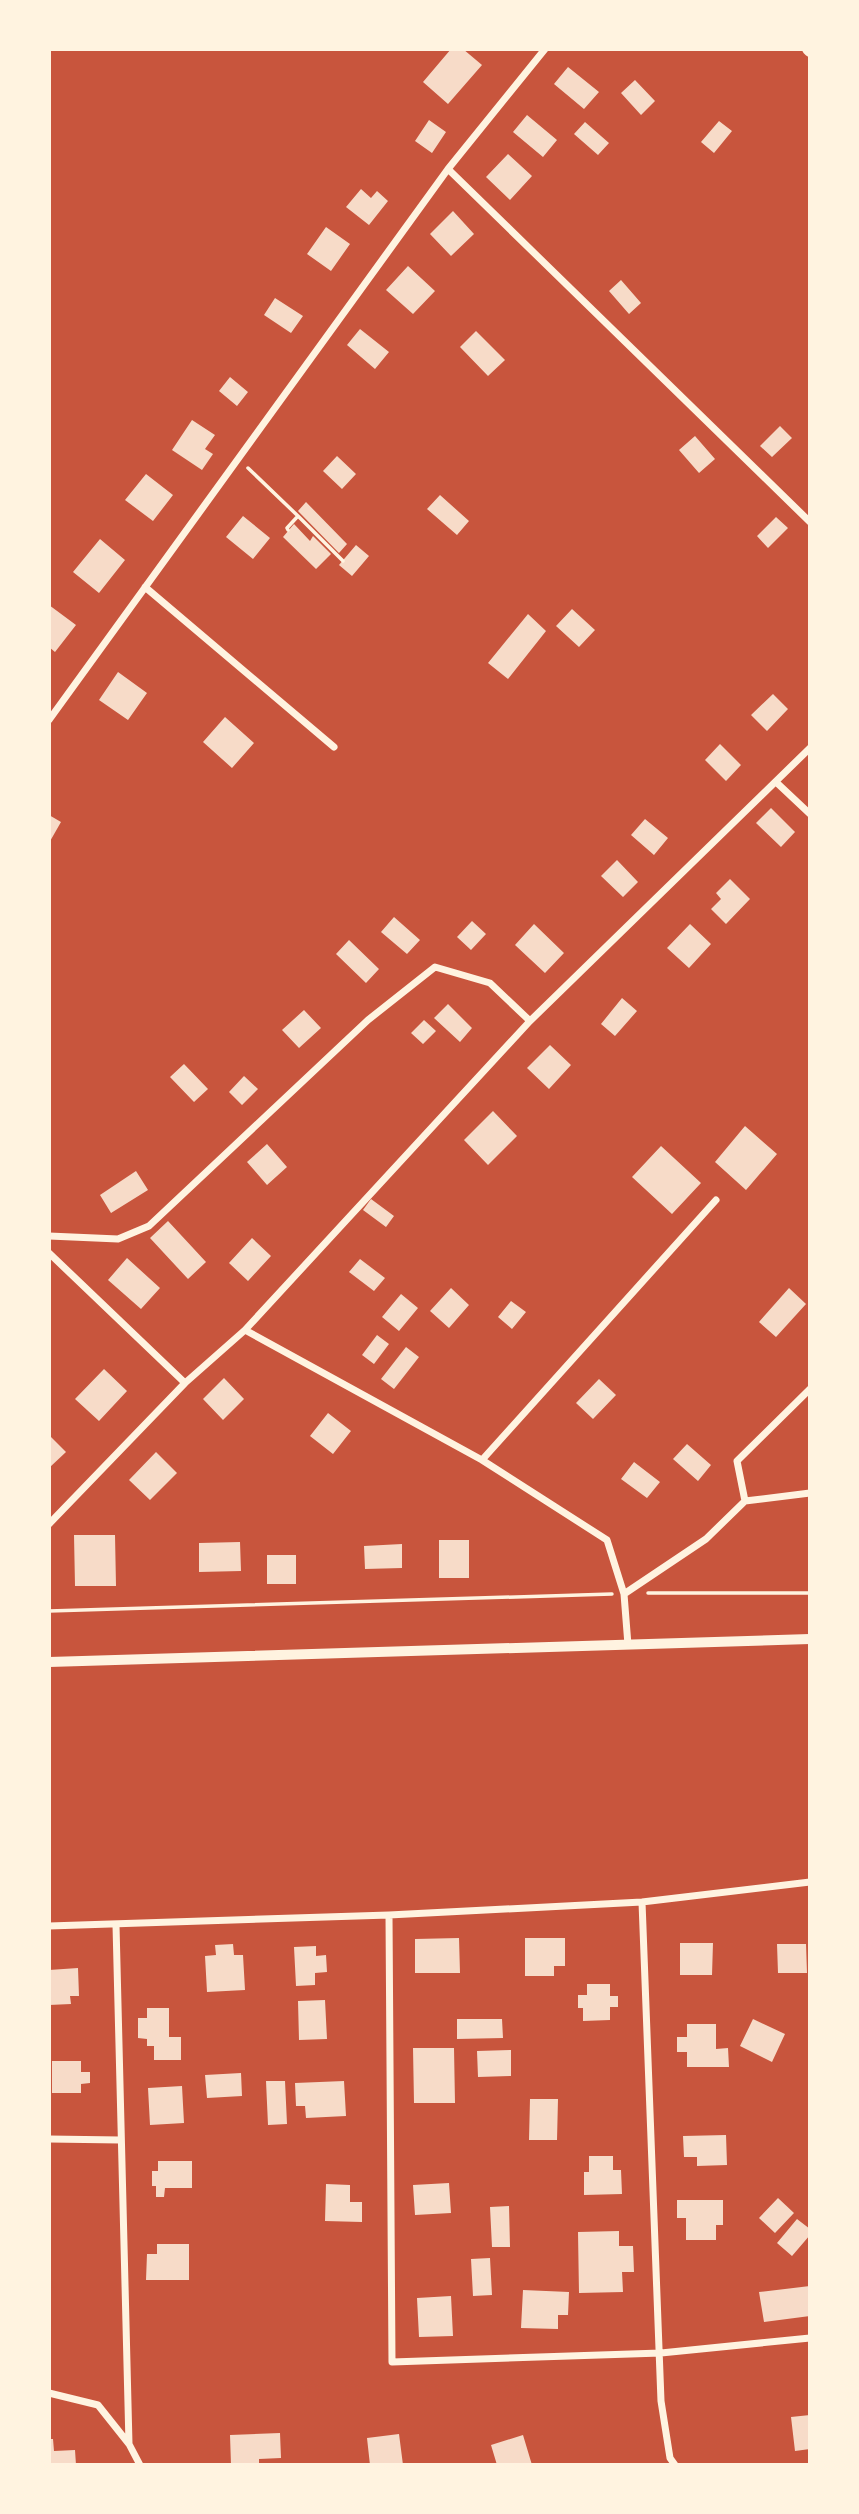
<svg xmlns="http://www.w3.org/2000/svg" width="859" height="2514" font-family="'Exo 2',sans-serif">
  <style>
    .building { fill: #f7dbc8 }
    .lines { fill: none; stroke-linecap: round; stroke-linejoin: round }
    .path { stroke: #fff3e0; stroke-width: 3.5 }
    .minor { stroke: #fff3e0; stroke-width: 7 }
    .tertiary { stroke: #fff3e0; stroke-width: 10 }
    .primary { stroke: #fff3e0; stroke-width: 12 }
  </style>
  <rect width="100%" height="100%" fill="#c8553d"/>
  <path class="building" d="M451,49h12l19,16 -34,39 -25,-22z
    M568,67l31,25 -15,17 -30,-25z
    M635,80l20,21 -14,14 -20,-22z
    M527,115l30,25 -14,17 -30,-25z
    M429,120l17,12 -14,21 -17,-12z
    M719,121l13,10 -18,22 -13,-11z
    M585,122l24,21 -11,12 -24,-21z
    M508,154l24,22 -22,24 -24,-23z
    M361,189l10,9 6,-7 11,10 -19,24 -23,-18z
    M453,211l21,23 -23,22 -21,-22z
    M326,227l24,17 -19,27 -24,-17z
    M408,266l27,25 -22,23 -27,-24z
    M621,280l20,23 -12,11 -20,-23z
    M275,298l28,18 -12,17 -27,-18z
    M360,329l29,23 -14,17 -28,-24z
    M476,331l29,29 -17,16 -28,-29z
    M230,377l18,15 -11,14 -18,-15z
    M192,420l23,15 -10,14 8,5 -11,16 -30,-20z
    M780,426l12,12 -20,19 -12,-11z
    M695,436l20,23 -16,14 -20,-23z
    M337,456l19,18 -14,15 -19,-18z
    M146,474l27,21 -20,26 -28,-21z
    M440,495l29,26 -12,14 -30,-26z
    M306,502l41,42 -8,9 -41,-42z
    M243,516l27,22 -17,21 -27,-22z
    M776,517l12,11 -20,20 -11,-12z
    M294,524l16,17 3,-5 18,18 -15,15 -33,-32z
    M100,539l25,21 -26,33 -26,-21z
    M356,545l13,11 -17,20 -13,-11z
    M49,605l27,20 -21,27 -6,-5z
    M572,609l23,21 -16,17 -23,-21z
    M528,614l18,17 -38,48 -20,-16z
    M118,672l29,21 -19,27 -29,-20z
    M773,694l15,15 -21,22 -16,-16z
    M225,717l29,26 -22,25 -29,-26z
    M720,744l21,21 -15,16 -21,-21z
    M771,808l24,24 -14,15 -25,-24z
    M49,815l12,7 -12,21z
    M645,819l23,19 -14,17 -23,-20z
    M617,860l21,22 -15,15 -22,-21z
    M730,879l20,20 -24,25 -15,-15 10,-10 -5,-6z
    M394,917l26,23 -13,14 -26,-22z
    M472,921l14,13 -15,16 -14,-13z
    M534,924l30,29 -19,20 -30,-28z
    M690,924l21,20 -22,24 -22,-20z
    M349,940l30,29 -13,14 -30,-29z
    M622,998l15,13 -22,25 -14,-12z
    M448,1004l24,24 -12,14 -26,-24z
    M304,1010l17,18 -22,20 -17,-18z
    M424,1020l12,11 -13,13 -12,-11z
    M550,1045l21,20 -22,24 -22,-21z
    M184,1064l24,25 -14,13 -24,-25z
    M244,1076l14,13 -16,16 -13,-13z
    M493,1111l24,25 -29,29 -24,-25z
    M745,1126l32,28 -31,36 -31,-28z
    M267,1144l20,23 -20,18 -20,-23z
    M661,1146l40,37 -29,31 -40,-37z
    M136,1171l12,19 -37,23 -11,-18z
    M371,1199l23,17 -8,11 -23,-17z
    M168,1221l38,41 -18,17 -38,-41z
    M252,1238l19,18 -23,25 -19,-18z
    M127,1258l33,30 -19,21 -33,-29z
    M360,1259l25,19 -11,13 -25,-19z
    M451,1288l18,17 -20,23 -19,-17z
    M789,1288l17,16 -30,33 -17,-15z
    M401,1294l17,14 -19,23 -17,-14z
    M511,1301l15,11 -14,17 -14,-12z
    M377,1335l12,9 -15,20 -12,-9z
    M406,1347l13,10 -25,32 -13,-10z
    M104,1369l23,22 -28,30 -24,-22z
    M224,1378l20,21 -21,21 -20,-21z
    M599,1379l17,16 -23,24 -17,-16z
    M328,1413l23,18 -18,23 -23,-18z
    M49,1435l17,17 -17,16z
    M687,1444l24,21 -13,16 -25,-22z
    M156,1452l21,21 -27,27 -21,-20z
    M634,1462l26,20 -13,16 -26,-19z
    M74,1535h41l1,51h-41z
    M439,1540h30v38h-30z
    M240,1542l1,29 -42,1v-29z
    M402,1544v24l-37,1 -1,-23z
    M267,1555h29v29h-29z
    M459,1938l1,35h-45v-34z
    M525,1938h40v28h-11v10h-29z
    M680,1943h33l-1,32h-32z
    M233,1944l1,11h9l2,35 -38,2 -2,-36 11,-1 -1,-10z
    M777,1944h29l1,29h-29z
    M316,1946v10l10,-1 1,17 -12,1v12l-19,1 -2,-39z
    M78,1968l1,28h-9l1,8 -22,1v-35z
    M587,1984h23v12h8v11h-8v13l-27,1v-13h-5v-13h9z
    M325,2000l2,39 -28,1 -1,-39z
    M147,2008h22v29h12v23h-27v-14h-7v-7l-9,-1v-20h9z
    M457,2019h45l1,19 -46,1z
    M753,2019l32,15 -13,28 -32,-16z
    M687,2024h29v25l12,-1 1,19h-42v-15h-10v-15h10z
    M413,2048h41l1,55h-41z
    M511,2050v26l-33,1 -1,-26z
    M52,2061h29v11h9v11l-9,1v9h-29z
    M241,2073l1,23 -35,2 -2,-23z
    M266,2081h19l2,43 -19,1z
    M344,2081l2,35 -40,2 -1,-12h-9l-1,-23z
    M182,2086l2,37 -34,2 -2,-37z
    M530,2099h28l-1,41h-28z
    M726,2135l1,30 -30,1v-9h-13l-1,-21z
    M589,2156h24v14h8l1,24 -38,1v-23h5z
    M158,2161h34v27h-27l-1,9h-8v-11h-4v-15h6z
    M449,2183l2,30 -36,2 -2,-30z
    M326,2184l24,1v17h12v20l-37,-1z
    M778,2198l16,15 -19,20 -16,-15z
    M677,2200h46v25h-7v15h-30v-22h-9z
    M509,2206l1,41h-18l-2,-40z
    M797,2219l13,10v6l-18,21 -15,-13z
    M619,2231v15h14l1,26h-12l1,20 -44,1 -1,-61z
    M157,2244h32v36h-43l1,-26h10z
    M490,2258l2,37 -19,1 -2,-37z
    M810,2286v30l-46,6 -5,-30z
    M523,2290l46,2 -1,23h-10v14l-37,-1z
    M451,2296l2,40 -34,1 -2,-39z
    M810,2415v34l-15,2 -4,-34z
    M280,2433l1,25 -22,1v6h-28l-1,-30z
    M399,2434l4,31h-33l-3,-27z
    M523,2435l9,30h-35l-6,-20z
    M49,2439h4l1,12 21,-1 1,15h-27z"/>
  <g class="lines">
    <path class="path" d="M248,468l50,48 -11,12 1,2
      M298,516l45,45
      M648,1593h162
      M49,1611l563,-17"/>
    <path class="minor" d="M448,169l362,353
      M145,587l189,160
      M49,720l399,-551 97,-120
      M776,782l34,32
      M49,1236l69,3 31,-13 219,-206 67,-53 55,16 40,38 280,-273
      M49,1253l136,130
      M245,1330l285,-309
      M482,1460l234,-260
      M745,1501l65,-8
      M49,1524l136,-141 60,-53 237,130 125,80 17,54
      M628,1645l-4,-51 82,-55 39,-38 -8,-40 73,-72
      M642,1902l19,499 9,57 5,7
      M389,1915l3,447 269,-9 149,-15
      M116,1925l13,519 11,21
      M49,1926l340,-11 253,-13 168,-20
      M49,2139l71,1
      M49,2393l49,12 31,39"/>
    <path class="tertiary" d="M49,1662l761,-23"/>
    <path class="primary" d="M808,49l2,2"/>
  </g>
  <rect width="859" height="2514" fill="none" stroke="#fff3e0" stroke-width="102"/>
</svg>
